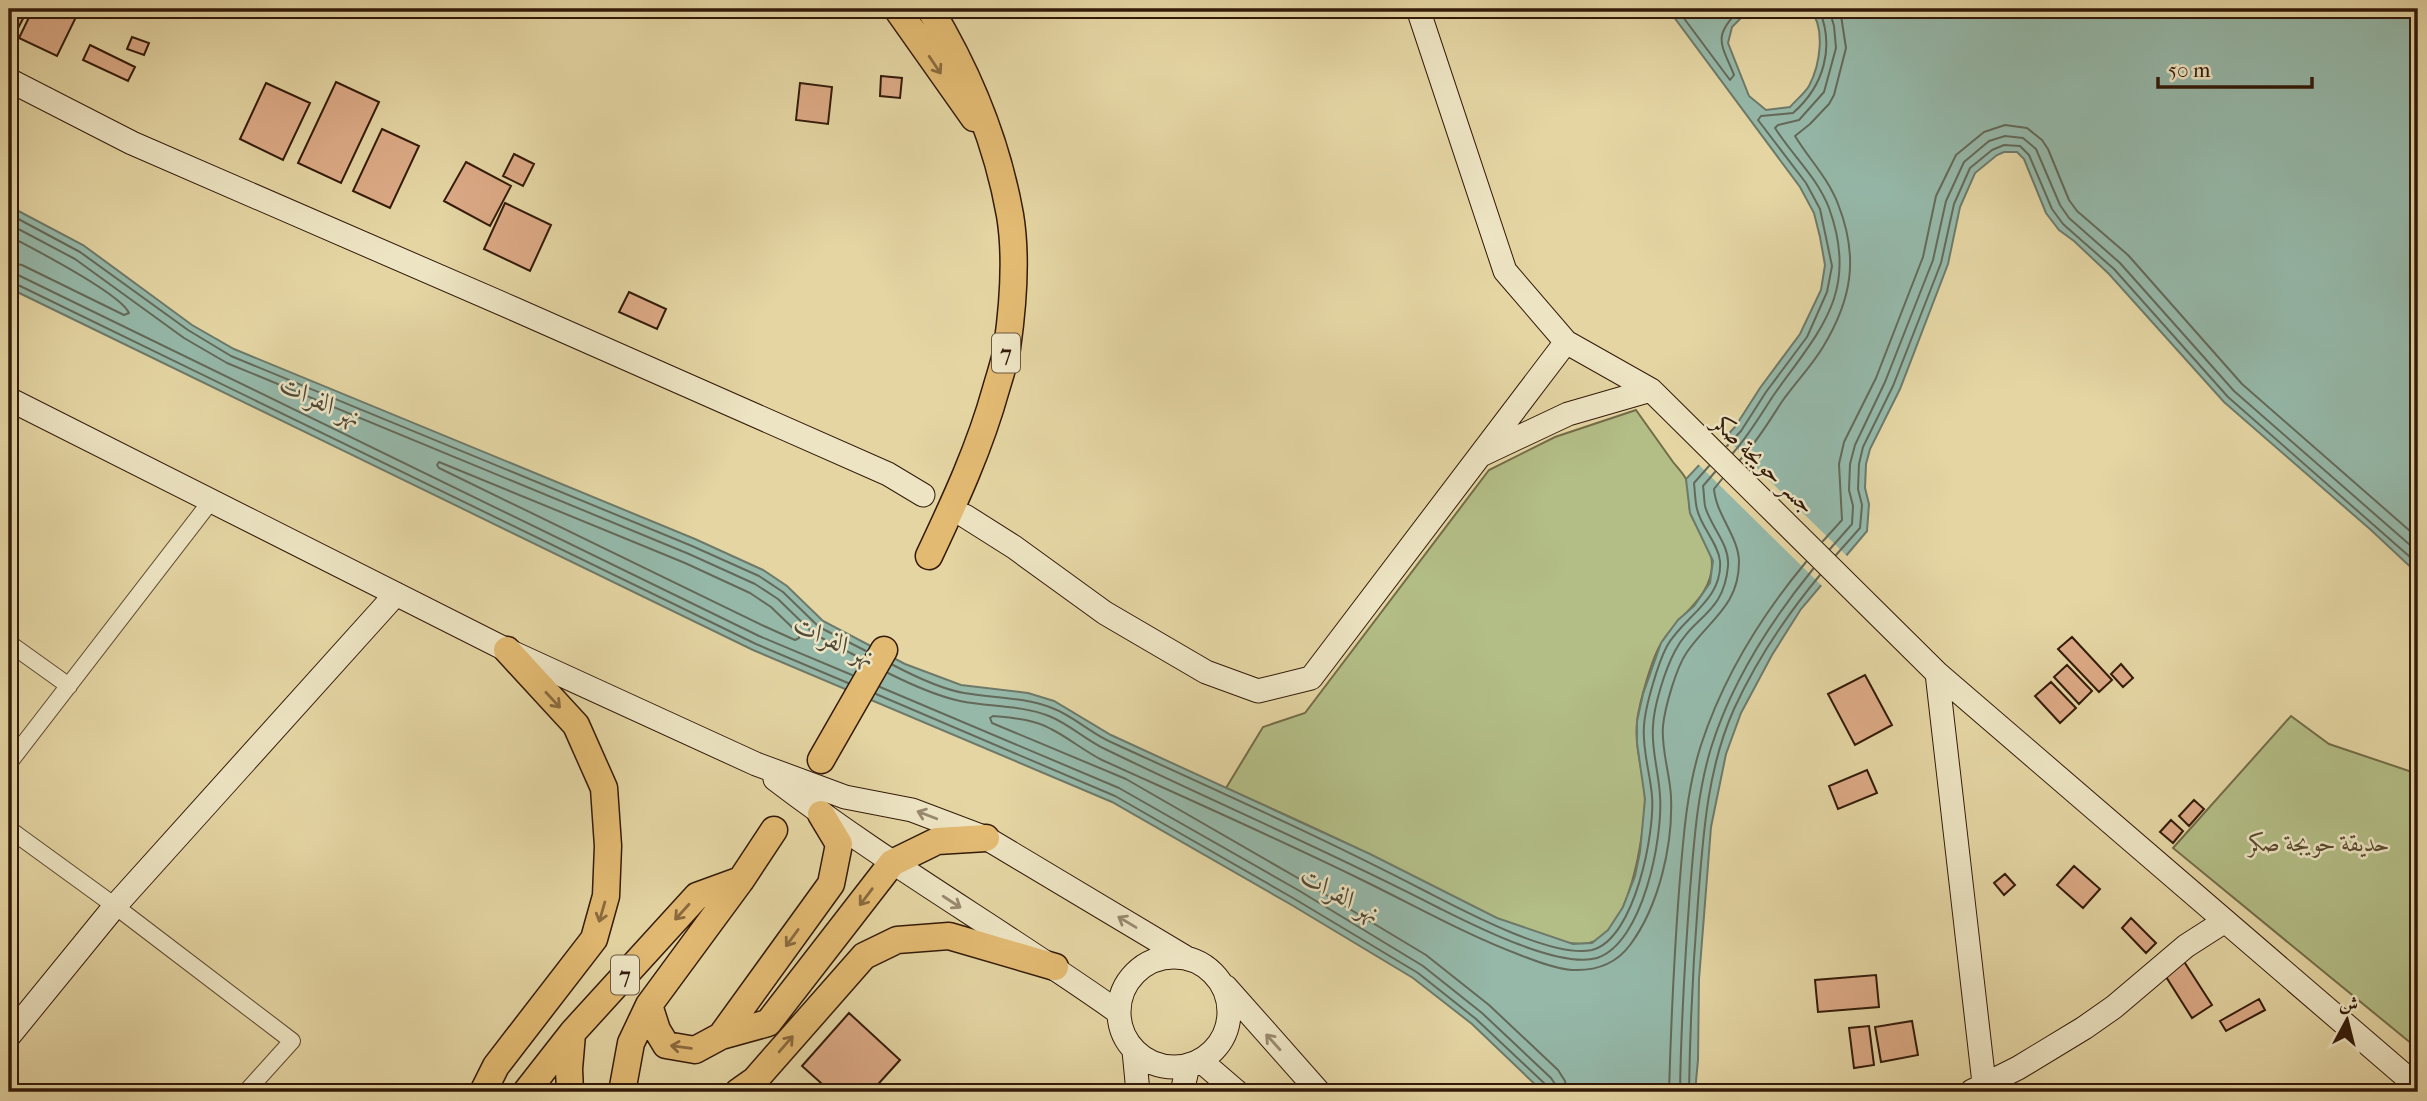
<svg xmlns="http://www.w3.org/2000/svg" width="2427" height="1101" font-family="'IM FELL French Canon',Amiri,serif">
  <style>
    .green { fill: #b3bd86; stroke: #736c48; stroke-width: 2 }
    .water { fill: #95b8a9; stroke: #6e7969; stroke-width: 2 }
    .pier { fill: #e4d5a3 }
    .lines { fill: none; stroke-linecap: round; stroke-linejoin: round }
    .shore { stroke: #646959; stroke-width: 2 }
    .building { fill: #dcaa86; stroke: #331a09; stroke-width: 2 }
    .street-casing { stroke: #5f4930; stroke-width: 18 }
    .secondary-casing { stroke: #331a09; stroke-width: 25 }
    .primary-casing { stroke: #331a09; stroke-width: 29 }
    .street { stroke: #ede4c3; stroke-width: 16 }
    .secondary { stroke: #ede4c3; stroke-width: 23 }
    .primary { stroke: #e2ba72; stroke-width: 26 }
    .oneway { stroke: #8a6a3e }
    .oneway2 { stroke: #99896f }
    .labels { text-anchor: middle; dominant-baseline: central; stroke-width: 5; stroke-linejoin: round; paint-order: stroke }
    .shield { fill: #ede4c3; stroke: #6b5741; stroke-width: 2 }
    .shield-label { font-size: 23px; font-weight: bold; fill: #331a09 }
    .street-label { font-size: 24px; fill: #331a09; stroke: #ede4c3 }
    .park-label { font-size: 24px; font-style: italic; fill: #594b2e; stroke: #ede4c3 }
    .water-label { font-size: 26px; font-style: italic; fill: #504939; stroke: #ede4c3 }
  </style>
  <rect width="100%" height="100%" fill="#e4d5a3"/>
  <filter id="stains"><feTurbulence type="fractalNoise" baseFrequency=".00286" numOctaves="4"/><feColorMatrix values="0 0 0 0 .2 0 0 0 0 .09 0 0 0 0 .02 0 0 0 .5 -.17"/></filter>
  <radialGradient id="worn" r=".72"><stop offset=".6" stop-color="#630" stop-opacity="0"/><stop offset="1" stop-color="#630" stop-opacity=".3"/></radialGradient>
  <path class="green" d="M1636,410c12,17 25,35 37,52 4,5 10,11 13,17 5,11 1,25 5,36 7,15 21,33 21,49 0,34 -34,51 -50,78 -10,15 -23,62 -25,80 -3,27 8,53 8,79 -1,34 -15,134 -56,142 -47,9 -173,-66 -219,-88 -47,-24 -96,-45 -144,-67l37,-61 42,-14 184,-243 66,-33z
    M2291,716l38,28 89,30v275l-245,-201z"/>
  <path class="water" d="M1668,9h82l-18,18 -4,16 21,53 17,14 24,-3c6,-7 15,-14 19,-21 11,-21 17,-58 1,-77h608v565l-47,-44 -147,-128 -115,-128 -35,-33 -15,-11 -13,-17 -22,-54 -7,-7h-13l-7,3 -22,18 -15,34 -12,57 -48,125 -30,60 -4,15 -1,24 4,16 -2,27 -66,78 -29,46 -31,58 -15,41 -15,73 -12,152 -1,81 -3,32h-152l-71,-68 -59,-46 -123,-74 -178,-102 -359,-152 -744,-362v-82l74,39 109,80 42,24 461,190 68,31 24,16 36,35 82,43 56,21 67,8 26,8 57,34 259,119 127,64 76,26 19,-1 16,-13 15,-23 12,-31 5,-24 5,-53 -8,-56v-22l6,-27 18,-51 17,-23 16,-14 16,-23 3,-22 -23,-48 -4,-34 49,-52 25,-39 40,-54 21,-44 4,-25 -5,-28 -6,-24 -14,-26z"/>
  <path class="pier" d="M1723,435l125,122 -25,30 -126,-124z"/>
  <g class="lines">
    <path class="shore" d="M1677,9l53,71 4,-5c-13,-32 -22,-38 6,-66
      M9,214l71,38 108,78 43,26 461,190 67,30 24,16 36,35 47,24
      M9,224l66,35 109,79 43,25 462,191 66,30 23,15 36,35 48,25
      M9,236c23,12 111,57 120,77l-5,2 -102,-50 -13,-2
      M9,274l9,1 741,361 93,39
      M9,283h5l742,361 92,39
      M1727,446l14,-15 25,-39 41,-55 20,-45 5,-26 -12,-57 -14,-26 -48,-63 3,-4 32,-3c31,-27 42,-66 26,-104
      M1733,453c16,-18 27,-37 40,-57 46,-65 87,-103 56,-188 -12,-31 -37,-53 -54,-80l3,-3 21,-5 25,-28 12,-44 -2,-22 -5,-17
      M1740,460c17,-18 28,-37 41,-57 13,-19 30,-36 42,-56 29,-48 36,-90 15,-143 -10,-26 -29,-45 -43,-68l15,-12 19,-20 5,-9 12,-47 -6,-39
      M439,462l246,101 65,30 21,14 28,27v4l-4,2 -31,-14 -325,-158 -2,-3z
      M1823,541l19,-21 -3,-56 5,-22 32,-64 47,-121 13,-61 20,-41 28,-23 21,-7 22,3 15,12 6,9 21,51 8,11 51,44 114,129 176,154
      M1830,549l22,-25 1,-18 -4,-16 1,-26 5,-19 30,-63 48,-122 13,-59 18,-39 25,-21 16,-5 18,2 13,11 24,56 9,13 51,45 114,128 184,161
      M1836,555l24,-27 2,-23 -4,-16 1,-25 4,-17 30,-61 48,-123 13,-59 16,-36 22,-18 12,-5 16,1 9,9 23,54 11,15 51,45 114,128 190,167
      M893,665c21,11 48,24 71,28 30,5 60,4 88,15 22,8 39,26 61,35 105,48 210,95 312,148 37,19 128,68 167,59 43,-11 63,-118 60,-154 -2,-24 -10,-47 -8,-70 1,-19 14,-63 23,-80 16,-29 56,-46 53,-85 -2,-18 -19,-34 -23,-52 -2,-8 -2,-17 -3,-26l15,-17
      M888,673c22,11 49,23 72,28 30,6 61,4 89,15 20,8 37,24 56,33 111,54 224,102 334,159 34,17 120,61 158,50 46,-15 66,-120 63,-162 -1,-23 -9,-47 -7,-70 1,-21 12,-56 22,-75 18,-35 49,-37 53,-85 2,-22 -18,-40 -23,-60 -1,-6 -1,-13 -2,-20l12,-14
      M880,687l239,101 179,102 125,76 59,47 69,65 4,6 1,8
      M876,694l239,102 178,102 125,75 58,46 69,65 2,8
      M1567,1092l-2,-11 -7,-11 -69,-65 -63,-50 -123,-74 -177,-102 -134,-56 -2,-5 3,-2c20,2 40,3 58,13 18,9 33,22 51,31 86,39 172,77 256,118 54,26 106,56 162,77 16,6 35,14 52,15 23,1 44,-6 58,-25 29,-39 43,-100 41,-148 -1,-24 -10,-47 -8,-71 2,-19 13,-58 24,-74 22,-32 52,-46 52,-90 0,-25 -23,-47 -25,-73l8,-10
      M1669,1092c2,-67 5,-134 10,-201 4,-49 7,-99 22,-146 22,-67 60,-129 105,-183
      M1680,1092c1,-67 5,-134 10,-202 4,-47 7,-96 21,-142 20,-65 59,-126 102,-179
      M1689,1092c1,-63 4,-127 9,-191 5,-64 9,-132 36,-192 22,-48 52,-93 86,-134"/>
  </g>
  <path class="building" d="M9,9h19l-14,27 -5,-2z
    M33,9h25l18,8 -19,39 -38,-18z
    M132,37l17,6 -5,12 -17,-6z
    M90,45l45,22 -7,14 -45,-21z
    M881,76l21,2 -2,20 -20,-2z
    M336,82l43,20 -38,81 -43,-20z
    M266,83l44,20 -27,57 -43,-21z
    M800,83l32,4 -4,37 -32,-4z
    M382,129l37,17 -29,62 -37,-17z
    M514,154l20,10 -11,22 -20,-10z
    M466,162l45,24 -21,40 -46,-25z
    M505,203l46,22 -21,46 -46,-22z
    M629,292l37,17 -9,20 -38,-17z
    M2072,637l40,43 -13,12 -41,-43z
    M2121,664l12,14 -10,9 -12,-13z
    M2067,665l25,26 -13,13 -25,-27z
    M1865,675l27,50 -37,20 -27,-51z
    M2051,682l25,26 -16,15 -25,-27z
    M1867,770l10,23 -39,16 -9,-23z
    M2194,800l10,9 -15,17 -10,-10z
    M2171,820l12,11 -10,12 -13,-11z
    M2074,866l26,23 -17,19 -26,-23z
    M2005,874l10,11 -11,10 -10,-12z
    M2131,918l25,25 -10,10 -24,-25z
    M2183,960l29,45 -20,13 -29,-46z
    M1876,975l3,32 -61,5 -3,-32z
    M2259,999l6,11 -39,21 -6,-10z
    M849,1013l51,47 -29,32h-40l-29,-26z
    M1912,1021l6,34 -37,7 -6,-35z
    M1869,1026l5,39 -20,3 -5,-40z
    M1029,1088v4h-17v-2z"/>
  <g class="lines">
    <defs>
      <path id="street" d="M9,643l60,43
        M9,763l202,-262
        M9,829l106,77 177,135 -46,51"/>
      <path id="secondary" d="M9,80l123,63 380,165 376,166 35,21
        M1566,342l85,48 286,283 481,414
        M9,399l498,251 249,114 89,33 67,13 74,28 199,119
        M1481,455l87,-41 83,-24
        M965,516l49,31 91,66 101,59 52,19 53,-13 255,-336 -61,-71 -87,-262
        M1937,673l48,419
        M775,779c110,84 230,153 343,233
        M1119 1012a55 55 0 1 1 110 0a55 55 0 1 1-110 0Z
        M1226,987l93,105
        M9,1036l106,-130 281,-312
        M1134,1051l4,41
        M1201,1061l36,31
        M1972,1091l46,-23 66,-40 30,-21 72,-61 39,-25
        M1182,1092l6,-26"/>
      <path id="primary" d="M897,9l77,109
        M929,556c26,-55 51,-109 67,-167 4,-14 9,-28 11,-41 6,-42 10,-91 3,-133 -13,-73 -42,-143 -80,-206
        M821,760l63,-110
        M649,1005l8,25 9,15 29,5 26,-14 47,-13 124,-160 45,-22 49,-3
        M721,1036l110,-152 8,-40 -18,-30
        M483,1092l13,-26 98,-127 12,-43 2,-50 -4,-58 -28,-63 -69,-75
        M526,1092l47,-60 124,-136 44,-16
        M570,1092l-1,-23 3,-35
        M622,1092l9,-49 18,-38 92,-125 33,-50
        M738,1092l17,-12 109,-124 33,-16 52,-4 106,31"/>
    </defs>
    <use href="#street" class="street-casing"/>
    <use href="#secondary" class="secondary-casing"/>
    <use href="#primary" class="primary-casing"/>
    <use href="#street" class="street"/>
    <use href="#secondary" class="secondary"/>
    <use href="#primary" class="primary"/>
  </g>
  <defs><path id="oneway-shaft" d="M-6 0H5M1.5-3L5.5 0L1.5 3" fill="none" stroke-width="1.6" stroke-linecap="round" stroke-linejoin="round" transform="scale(1.75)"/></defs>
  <g class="oneway">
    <use href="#oneway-shaft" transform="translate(935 65) rotate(56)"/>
    <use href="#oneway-shaft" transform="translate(553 700) rotate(47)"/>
    <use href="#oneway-shaft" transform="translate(866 897) rotate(127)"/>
    <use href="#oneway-shaft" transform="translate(602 912) rotate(106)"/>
    <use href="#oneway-shaft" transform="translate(682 912) rotate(132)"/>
    <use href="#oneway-shaft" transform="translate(792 938) rotate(126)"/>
    <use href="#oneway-shaft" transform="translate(786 1044) rotate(-49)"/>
    <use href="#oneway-shaft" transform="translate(681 1047) rotate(-172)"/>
  </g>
  <g class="oneway2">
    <use href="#oneway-shaft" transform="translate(927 815) rotate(-159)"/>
    <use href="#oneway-shaft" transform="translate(952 902) rotate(33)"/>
    <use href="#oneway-shaft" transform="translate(1127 922) rotate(-149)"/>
    <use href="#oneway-shaft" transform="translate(1273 1042) rotate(-132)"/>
  </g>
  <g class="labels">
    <g class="shield">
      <rect x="992" y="333.5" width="28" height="39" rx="5"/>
      <rect x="611" y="955.5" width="28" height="39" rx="5"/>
    </g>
    <g class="shield-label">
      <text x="1006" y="353">7</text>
      <text x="625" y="975">7</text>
    </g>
    <g class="street-label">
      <text transform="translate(1764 464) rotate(44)">جسر حويجة صكر</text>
    </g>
    <g class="park-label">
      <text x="2319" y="843">حديقة حويجة صكر</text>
    </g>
    <g class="water-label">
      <text transform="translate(321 401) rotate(25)">نهر الفرات</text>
      <text transform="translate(835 641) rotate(25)">نهر الفرات</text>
      <text transform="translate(1341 895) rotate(29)">نهر الفرات</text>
    </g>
  </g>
  <rect width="2427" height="1101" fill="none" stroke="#e4d5a3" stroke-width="35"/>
  <rect x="10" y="10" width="2406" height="1080" fill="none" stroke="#331a09" stroke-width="3.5"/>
  <rect x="18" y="18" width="2392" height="1066" fill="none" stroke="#331a09" stroke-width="2"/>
  <g transform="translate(2347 1020) rotate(7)" stroke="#ede4c3" stroke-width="5" paint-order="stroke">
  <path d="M0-5L12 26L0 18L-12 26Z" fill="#331a09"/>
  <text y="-10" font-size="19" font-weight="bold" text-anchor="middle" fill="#331a09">ش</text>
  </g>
  <path d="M2158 77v10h154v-10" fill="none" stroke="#331a09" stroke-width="3.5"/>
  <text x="2168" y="77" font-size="21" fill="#331a09" stroke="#ede4c3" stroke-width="5" paint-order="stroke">50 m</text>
  <rect width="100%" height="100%" filter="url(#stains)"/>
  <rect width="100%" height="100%" fill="url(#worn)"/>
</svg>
